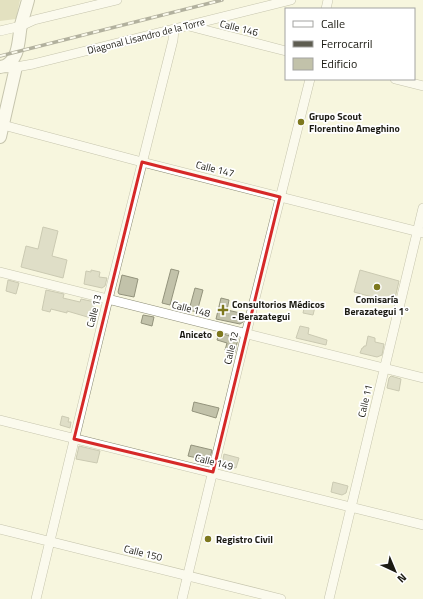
<svg xmlns="http://www.w3.org/2000/svg" width="423" height="599" font-family="'Titillium Web',sans-serif">
  <style>
    .green { fill: #c9c89c }
    .building { fill: #c2c2aa; stroke: #93937c }
    .lines { fill: none; stroke-linecap: round; stroke-linejoin: round }
    .minor-casing { stroke: #8a8a73; stroke-width: 10 }
    .major-casing { stroke: #8a8a73; stroke-width: 14 }
    .minor { stroke: #fff; stroke-width: 9 }
    .major { stroke: #fff; stroke-width: 12 }
    .rail-casing { stroke: #5e5d51; stroke-width: 3.5 }
    .rail { stroke: #fff; stroke-width: 2; stroke-dasharray: 6; stroke-linecap: butt }
    .marked { fill: none; stroke: #d62828; stroke-width: 3; stroke-linejoin: round }
    .poi-dot { fill: #7d781e; stroke: #fff; stroke-width: 1.5 }
    .labels { text-anchor: middle; dominant-baseline: central; stroke-width: 3.5; stroke-linejoin: round; paint-order: stroke }
    .street-label { font-size: 10px; fill: #1c1b13; stroke: #fff }
    .poi-label { font-size: 10px; font-weight: bold; fill: #1c1b13; stroke: #fff; text-anchor: start }
  </style>
  <rect width="100%" height="100%" fill="#f7f6de"/>
  <path class="green" d="M0,0h20l-4,19 -16,2z"/>
  <path class="building" d="M43,227l15,4 -6,25 15,4 -4,18 -42,-11 5,-21 12,3z
    M171,269l8,2 -9,34 -8,-2z
    M91,270l9,2 -1,5 8,1 -2,8 -3,2 -18,-4 2,-13 5,1z
    M360,270l39,11 -5,22 -40,-11z
    M122,275l16,4 -4,18 -15,-3 -1,-2z
    M8,280l11,3 -3,11 -10,-3z
    M195,288l8,2 -6,22 -8,-2z
    M46,290l18,4 -1,4 17,4 1,-3 14,3 -4,16 -24,-7v2l-16,-4 -1,3 -8,-2z
    M221,298l8,2 -2,10 18,4 -2,8 -3,2 -24,-5z
    M306,300l10,3 -3,12 -10,-2z
    M143,315l11,2 -2,9 -11,-3z
    M300,326l9,2 -1,6 19,6 -1,5 -30,-7z
    M219,333l19,5 -3,15 -10,-3 2,-7 -10,-3z
    M368,336l7,2v4l9,2 -2,11 -5,2 -17,-4 2,-5h1l1,-2h2z
    M391,376l10,3 -2,12 -12,-3 2,-10z
    M194,402l25,6 -3,10 -24,-7z
    M62,416l7,2 -1,4h3l-1,6 -10,-3z
    M191,445l21,5 -2,8 -4,2 -18,-4z
    M79,446l21,5 -3,12 -21,-4z
    M224,454l15,4 -3,10 -14,-3z
    M333,482l15,4 -2,7 -4,2 -11,-3z"/>
  <g class="lines">
    <defs>
      <path id="minor" d="M326,9l2,-9
        M189,26l97,25
        M0,31l21,-5 13,-6 83,-20
        M16,67l17,-3 258,-64
        M395,79l28,7
        M3,125l139,37 281,71
        M0,272l423,106
        M0,420l423,105
        M0,529l281,70
        M36,599l72,-300 65,-259 1,-11
        M182,599l64,-265 64,-255
        M329,599l94,-391"/>
      <path id="major" d="M5,66c15,-8 13,-26 16,-41 2,-8 5,-17 7,-25
        M0,67l5,-1 11,1 -16,70"/>
    </defs>
    <use href="#minor" class="minor-casing"/>
    <use href="#major" class="major-casing"/>
    <use href="#minor" class="minor"/>
    <use href="#major" class="major"/>
    <defs>
      <path id="rail" d="M0,56l222,-56"/>
    </defs>
    <use href="#rail" class="rail-casing"/>
    <use href="#rail" class="rail"/>
  </g>
  <path d="M0 0H423V599H0ZM142,162l138,35 -67,275 -139,-33z" fill="#f7f6de" fill-opacity=".55" fill-rule="evenodd"/>
  <path class="marked" d="M142,162l138,35 -67,275 -139,-33z"/>
  <g class="poi-dot">
    <circle cx="301" cy="122" r="4"/>
    <circle cx="377" cy="287" r="4"/>
    <path d="M221 304h4v4h4v4h-4v4h-4v-4h-4v-4h4z"/>
    <circle cx="220" cy="334" r="4"/>
    <circle cx="208" cy="539" r="4"/>
  </g>
  <g class="labels">
    <g class="street-label">
      <text transform="translate(239 28) rotate(14)">Calle 146</text>
      <text transform="translate(146 36) rotate(-14)">Diagonal Lisandro de la Torre</text>
      <text transform="translate(215 169) rotate(14)">Calle 147</text>
      <text transform="translate(191 309) rotate(14)">Calle 148</text>
      <text transform="translate(94 311) rotate(-76)">Calle 13</text>
      <text transform="translate(231 348) rotate(-77)">Calle 12</text>
      <text transform="translate(365 401) rotate(-77)">Calle 11</text>
      <text transform="translate(214 462) rotate(14)">Calle 149</text>
      <text transform="translate(143 553) rotate(14)">Calle 150</text>
    </g>
    <g class="poi-label">
      <text x="309" y="116">Grupo Scout<tspan x="309" dy="12">Florentino Ameghino</tspan></text>
      <text x="377" y="299" text-anchor="middle">Comisaría<tspan x="377" dy="12">Berazategui 1°</tspan></text>
      <text x="232" y="304">Consultorios Médicos<tspan x="232" dy="12">- Berazategui</tspan></text>
      <text x="212" y="334" text-anchor="end">Aniceto</text>
      <text x="216" y="539">Registro Civil</text>
    </g>
  </g>
  <rect x="285" y="8" width="130" height="72" fill="#ffffff" stroke="#a4a4a1"/>
  <rect x="293" y="21" width="20" height="6" fill="#ffffff" stroke="#a4a4a1"/>
  <text x="321" y="28" font-size="12" fill="#1c1b13">Calle</text>
  <rect x="293" y="41" width="20" height="6" fill="#5e5d51" stroke="#a4a4a1"/>
  <text x="321" y="48" font-size="12" fill="#1c1b13">Ferrocarril</text>
  <rect x="293" y="58" width="20" height="12" fill="#c2c2aa" stroke="#a4a4a1"/>
  <text x="321" y="68" font-size="12" fill="#1c1b13">Edificio</text>
  <g transform="translate(395 571) rotate(136)" stroke="#ffffff" stroke-width="3" paint-order="stroke">
  <path d="M0-3L7 15L0 10L-7 15Z" fill="#1c1b13"/>
  <text y="-6" font-size="11" font-weight="bold" text-anchor="middle" fill="#1c1b13">N</text>
  </g>
</svg>
